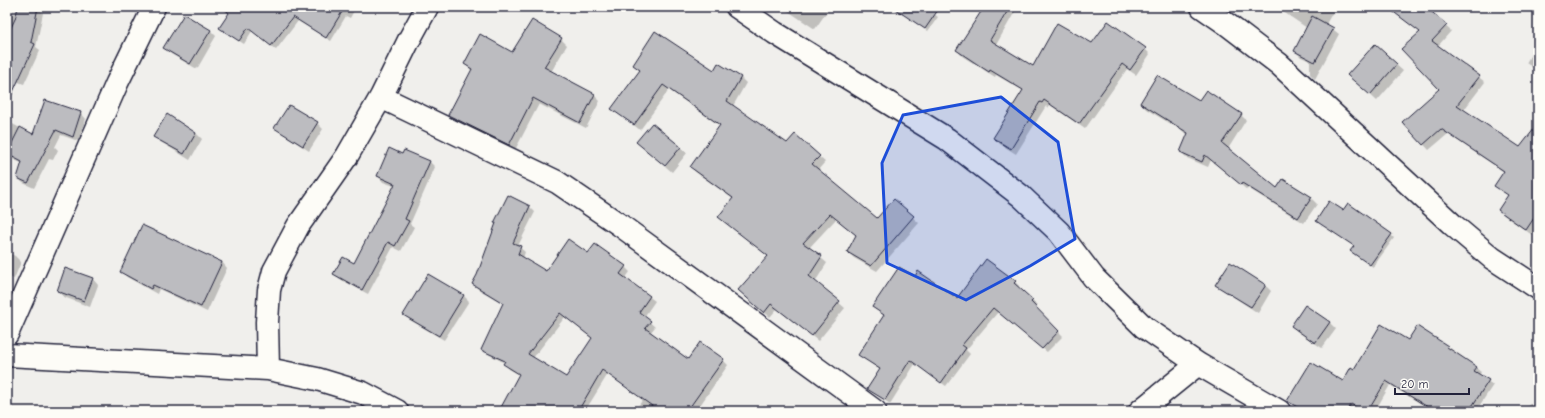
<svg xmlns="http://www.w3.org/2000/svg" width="1545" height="418" font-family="'Comic Neue',sans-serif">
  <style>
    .shadow { fill: #0003; fill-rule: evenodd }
    .building { fill: #bcbcc0; stroke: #22223b; fill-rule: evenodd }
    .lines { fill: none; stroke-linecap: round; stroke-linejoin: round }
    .street-casing { stroke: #22223b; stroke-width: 25 }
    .street { stroke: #fdfcf7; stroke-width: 22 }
    .marked { fill: #1d4ed8; fill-opacity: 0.2; stroke: #1d4ed8; stroke-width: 3; stroke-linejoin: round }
  </style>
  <rect width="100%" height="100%" fill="#f0efec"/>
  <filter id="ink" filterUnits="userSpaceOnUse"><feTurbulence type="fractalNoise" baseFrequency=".025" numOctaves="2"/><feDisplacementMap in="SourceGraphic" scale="8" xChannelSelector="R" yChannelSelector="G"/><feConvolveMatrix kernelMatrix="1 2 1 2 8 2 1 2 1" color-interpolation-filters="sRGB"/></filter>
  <g filter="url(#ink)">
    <path class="shadow" d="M19,7l19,1 5,5 -7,34 4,3 -16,34 -17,-6v-66l10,2z
      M234,7h122l-6,11 -4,-2 -15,25 -33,-20 -22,29 -24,-19 -8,13 -19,-12 -5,-4z
      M782,7h48l-15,22z
      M914,7h11l13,10 -10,14 -17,-12z
      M985,7l32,1 -21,37 37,22 59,-22 53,4 5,5 -14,21 -9,-6 -42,60 -35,-24 -2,3 -2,-2 -30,48 -16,-10 -5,-6 29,-47 -28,-16 -1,2 -33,-21 -5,-6z
      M1276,7h55l3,3 -8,14 13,10 -24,45 -5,-5v-13l-9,-4 -6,-6 12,-23z
      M1424,7l27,24 -13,15 47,36 -22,29 57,37 18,-23v101l-6,9 -27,-19 -6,-6 10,-14 -13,-11 8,-13 -56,-38 -19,16 -26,-28 37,-33 -20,-57 -10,-9z
      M210,30l6,6 -19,33 -26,-15 -6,-6z
      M561,39l6,6 -16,27 43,23 6,6 -14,27 -47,-24 -24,46 -60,-29 -6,-6 23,-44 -7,-7 47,-10z
      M1538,42v29l-12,-8z
      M1375,46l28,25 -26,30 -22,-20z
      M634,65l80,7 5,-7 22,13 5,5 -13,23 54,38 32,13 6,5 -7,8 59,50 17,-20 25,23 -42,48 -23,-13 -6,-6 9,-16 -21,-17 -27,29 18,15 -12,19 30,26 -27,33 -41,-32 -7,8 -25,-21 24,-39 -50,-40 14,-18 -36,-26 -6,-6 29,-41 -51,-36 -29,40 -27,-21 27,-38z
      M1200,101l41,14 5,5 -18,29 49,40 34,9 6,6 -13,19 -56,-35 -1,2 -36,-30 -3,7 -21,-9 -6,-6 8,-17 -43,-26 -5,-6z
      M81,113l5,6 -8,22 -17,-6 -6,12 3,3 -5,10 -4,-1 -15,29 -11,-5 -5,-5 5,-14 -10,-5 -5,-5 4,-9 -5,-1v-23l26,14z
      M317,123l6,6 -14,22 -27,-18 -6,-6z
      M652,124l35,29 -15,19 -28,-24z
      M196,133l6,6 -12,21 -29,-18 -6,-6z
      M403,156l27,6 5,5 -25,57 4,3 -13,24 -8,-4 -25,47 -28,-15 -6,-5 20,-10 40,-78 -11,-4 -5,-6z
      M508,196l22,11 5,5 -17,34 7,6 -2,6 23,15 42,-18 37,12 5,5 -5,7 30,22 -11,16 11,10 -5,6 38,28 35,-1 5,5 -32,46h-61l8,-12 -35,-25 -23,37h-84l19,-36 -11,-6 -4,-6 -17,-9 -5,-5 21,-45 -26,-15 -5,-5 5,-8 19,-52 -1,-1zM565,317l28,22 -27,39 -33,-20z
      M1344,211l47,24 3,3 -21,29 -19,-13 1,-8z
      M7,252l8,4 6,6 -7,17 -7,-3z
      M222,262l5,6 -20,44 -48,-23 -2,5 -30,-17 -6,-6z
      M428,275l36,21 5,5 -25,39 -34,-20 -6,-5z
      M92,278l6,7 -8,22 -26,-10 -6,-6z
      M1015,282l4,4 -1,2 19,17 -2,3 28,28 -16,16 -49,-40 -32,38 4,4 -24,32 -31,-22 -25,40 -22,-15 12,-19 -21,-15 26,-39 -12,-9 84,-7z
      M1217,284l48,1 6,6 -13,22 -35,-23z
      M1306,306l24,17 6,6 -14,19 -24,-16 -6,-6z
      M1409,341l38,5 34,26 -2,3 14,10 -17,26h-43l-43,-26 -15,26h-14l-5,-3 -2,3h-52l-13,-10 54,-19 11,-11z
      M1530,403l8,5v3h-14z
      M784,408l4,3h-8z
      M1516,408l4,3h-7z"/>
    <path class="building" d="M18,7h20l-7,35 4,2 -28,61v-69l8,-17z
      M222,7h123l-19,31 -33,-21 -22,29 -23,-18 -9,13 -20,-13 10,-15z
      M892,7h48l-15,22z
      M984,7h26l-20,33 43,26 24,-43 35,20 16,-22 38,27 -16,22 -8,-6 -43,60 -35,-24 -2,3 -2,-1 -29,47 -18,-11 30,-48 -33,-20 -1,2 -33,-22z
      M1387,7h39l21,18 -15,16 48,35 -23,29 63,42 18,-23v88l-12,18 -28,-20 10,-15 -14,-9 10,-15 -63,-42 -18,16 -21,-23 37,-33 -38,-40 19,-17z
      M184,14l27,16 -21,34 -27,-16z
      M1312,16l22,12 -19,34 -21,-11z
      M532,20l30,18 -18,29 51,27 -15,29 -47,-25 -24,47 -61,-30 24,-46 -8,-5 16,-30 32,18z
      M655,31l59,39 4,-7 23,14 -14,24 60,42 8,-9 25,22 -8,8 65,54 17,-19 20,17 -43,50 -24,-14 9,-17 -26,-21 -27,29 19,13 -13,20 31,25 -28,35 -41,-32 -7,9 -26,-23 30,-34 -50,-39 15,-19 -43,-31 30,-42 -57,-40 -29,40 -23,-16 29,-39 -7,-5z
      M1375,44l22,20 -27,31 -23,-20z
      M1157,75l42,25 7,-10 36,24 -20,29 55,45 6,-9 29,18 -14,21 -56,-35 -1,2 -36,-30 -3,7 -22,-10 8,-19 -48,-30z
      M45,100l36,12 -8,25 -17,-7 -28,53 -11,-5 5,-16 -15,-8v-1l13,-26 13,7z
      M289,105l29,17 -15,24 -29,-18z
      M167,114l29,19 -12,21 -31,-17z
      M652,123l29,24 -16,19 -29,-24z
      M389,148l13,6 2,-4 26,11 -25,58 4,2 -14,25 -7,-4 -26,48 -29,-16 10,-17 11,6 41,-79 -18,-8z
      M508,195l22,11 -17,37 8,3 -3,8 28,17 22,-32 20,14 7,-9 31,22 -6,8 30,22 -11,16 12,9 -6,7 43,31 12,-17 24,17 -37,52h-28l-57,-41 -24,41h-79l20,-37 -16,-10 2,-3 -24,-11 22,-47 -31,-19 5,-9 19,-52h-2zM560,313l32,25 -26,39 -38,-23z
      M1329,201l14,9 5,-7 44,31 -22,31 -20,-14 4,-5 -38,-25z
      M142,225l80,37 -21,45 -48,-22 -2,4 -31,-17z
      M986,259l30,22 -2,2 19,17 -2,2 28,29 -17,18 -49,-41 -31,37 4,3 -25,35 -31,-23 -25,40 -18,-11 13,-20 -22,-14 26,-40 -12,-8 27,-40 16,9 3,-5 39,27z
      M1230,262l36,23 -15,22 -36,-22z
      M65,268l28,10 -9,23 -27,-10z
      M428,274l36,21 -25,41 -36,-21z
      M1305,305l25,17 -15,21 -24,-17z
      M1381,324l27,16 9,-14 31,20 -1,1 30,20 -3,4 15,9 -20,31h-35l-48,-30 -18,30h-5l-12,-7 -5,7h-42l-17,-10 24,-39 32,19 8,-14 3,2z"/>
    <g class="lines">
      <defs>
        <path id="street" d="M737,7l38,26 172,106 74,57 38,36 35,46 50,49 54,37 81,47
          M1202,7l26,18 51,39 174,161 39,33 46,30
          M381,97l176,85 63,43 255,186
          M7,334l110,-251 37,-76
          M7,355l261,14 49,10 46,14 34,18
          M268,369l-1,-47 2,-32 5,-19 24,-45 49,-70 34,-59 28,-57 18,-33
          M1140,411l58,-47"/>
      </defs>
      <use href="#street" class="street-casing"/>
      <use href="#street" class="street"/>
    </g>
  </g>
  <path class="marked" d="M1001,97l57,45 17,97 -45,27 -64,34 -79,-37 -5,-100 21,-48z"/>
  <rect width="1545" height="418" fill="none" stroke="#fdfcf7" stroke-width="24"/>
  <rect x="12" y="12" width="1521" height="394" fill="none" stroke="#22223b" stroke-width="1.5" filter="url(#ink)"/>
  <path d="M1395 388v6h74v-6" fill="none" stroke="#22223b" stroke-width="2"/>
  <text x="1401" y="388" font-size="12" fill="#22223b" stroke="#fdfcf7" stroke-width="3" paint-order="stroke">20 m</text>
</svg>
